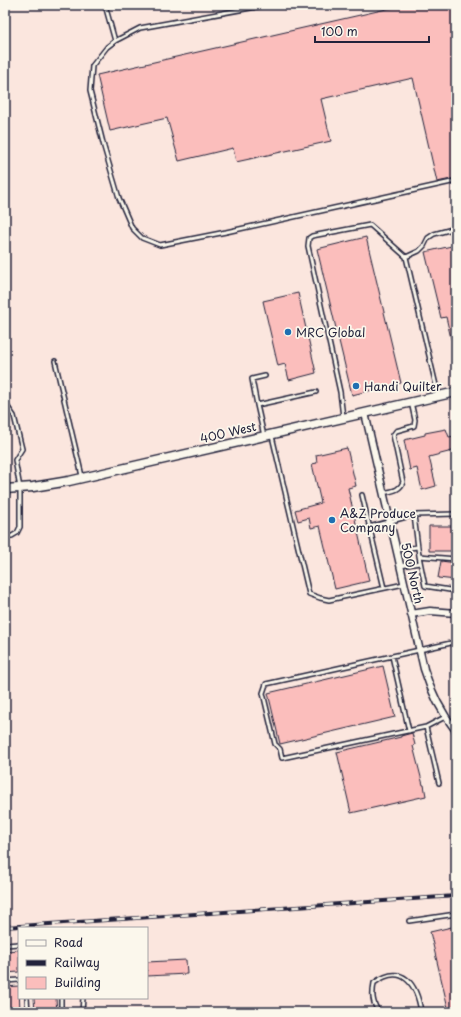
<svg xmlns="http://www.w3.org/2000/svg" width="461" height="1017" font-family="'Playpen Sans',sans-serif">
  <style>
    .built { fill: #fbe6de; fill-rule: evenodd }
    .building { fill: #fbbebc; stroke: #22223b }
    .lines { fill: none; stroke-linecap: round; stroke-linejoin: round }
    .service-casing { stroke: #22223b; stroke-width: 6 }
    .minor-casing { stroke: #22223b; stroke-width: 9 }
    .tertiary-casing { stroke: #22223b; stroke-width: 11 }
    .service { stroke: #fbf7ec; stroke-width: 3 }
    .minor { stroke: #fbf7ec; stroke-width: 6 }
    .tertiary { stroke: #fbf7ec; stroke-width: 8 }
    .rail-casing { stroke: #22223b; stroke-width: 4 }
    .rail { stroke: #fbf7ec; stroke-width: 2.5; stroke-dasharray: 8; stroke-linecap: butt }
    .poi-dot { fill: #1f6fb2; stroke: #fbf7ec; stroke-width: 1.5 }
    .labels { text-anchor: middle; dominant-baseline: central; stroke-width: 3.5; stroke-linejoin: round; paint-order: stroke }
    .poi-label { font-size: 12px; fill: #22223b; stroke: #fbf7ec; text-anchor: start }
    .street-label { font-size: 12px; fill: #22223b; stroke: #fbf7ec }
  </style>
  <rect width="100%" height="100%" fill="#fbf7ec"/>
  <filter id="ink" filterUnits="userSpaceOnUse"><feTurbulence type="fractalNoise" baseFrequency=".025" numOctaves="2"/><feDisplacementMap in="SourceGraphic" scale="8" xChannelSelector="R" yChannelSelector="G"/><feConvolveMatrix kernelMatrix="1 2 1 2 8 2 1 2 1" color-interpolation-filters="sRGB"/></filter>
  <g filter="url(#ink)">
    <path class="built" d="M5,5h451v1007h-451zM19,928h128v70h-128z"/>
    <path class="building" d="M404,5h52v173l-19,4 -24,-104 -92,21 10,42 -95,21 -3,-14 -54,13 -12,-43 -57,13 -13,-56z
      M366,237l35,146 -49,12 -35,-146z
      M456,245v106h-2l-8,-34 -5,1 -16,-66z
      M298,293l18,80 -27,7 -4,-16 -7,2 -15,-65z
      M446,429l3,8 5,-1 2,14 -27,7 7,29 -14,4 -5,-22 -7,2 -6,-30 21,-5v-2z
      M347,448l9,38 -8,2 21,93 -34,8 -15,-63 -9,2 -2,-10 -11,3 -3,-11 26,-7 -9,-39 5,-1 -1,-8z
      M429,526h27v25h-27z
      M441,561l15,2v17l-18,-2z
      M383,666l12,51 -115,27 -12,-51z
      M412,733l3,12 -2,1 10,39h1l2,11 -75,17 -14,-61 64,-15v-1z
      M456,926v85l-7,1 -19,-80z
      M19,950v22l-14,1v-22z
      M186,960l1,14 -40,2v-14z
      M19,986l1,26h-15v-25z
      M34,998h22l1,14h-22z"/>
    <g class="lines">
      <defs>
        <path id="service" d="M105,5l10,36
          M267,5l-127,23 -25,13 -8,6 -15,19 -2,25 14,56 15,51 13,30 10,10 18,7 66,-13 230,-51
          M406,257l13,-6 5,-5 4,-8 6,-4 22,-6
          M55,361l27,115
          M5,403l9,13 8,33 -7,11 5,28v39l-3,6 -5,3 -7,1
          M257,405l-5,-26 13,-3
          M343,417l-3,-25 -32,-146 1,-8 3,-2 58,-11 36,32 32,137
          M264,436l-7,-31 59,-13
          M272,436l37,158 11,4 9,2 75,-16
          M383,493c8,-2 17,-2 20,-11l-10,-47 3,-4 18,-5 1,-6 -4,-18
          M362,495l22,93
          M414,515l5,41 37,3
          M369,527l45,-12 42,-1
          M397,550l20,-3
          M419,556l6,30 31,5
          M400,566l20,-3
          M392,656l17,75
          M445,717l-19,10 -144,31 -2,-9 -5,-5 -12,-51 3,-9 185,-41 5,1
          M426,727l13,56
          M409,921l47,-7
          M5,945l14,-1
          M5,981l14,-1
          M27,998l1,14
          M61,998v14
          M83,998l-1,14h28
          M379,1012c-7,-9 -7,-18 -5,-29 29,-21 43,2 47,29"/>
        <path id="minor" d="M365,413l59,256c7,23 17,43 32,62
          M411,614l19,-3 26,2"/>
        <path id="tertiary" d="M5,489l28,-2 36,-6 387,-89"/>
      </defs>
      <use href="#service" class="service-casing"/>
      <use href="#minor" class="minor-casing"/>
      <use href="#tertiary" class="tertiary-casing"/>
      <use href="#service" class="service"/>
      <use href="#minor" class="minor"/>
      <use href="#tertiary" class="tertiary"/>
      <defs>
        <path id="rail" d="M5,927l451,-31"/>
      </defs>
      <use href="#rail" class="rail-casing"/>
      <use href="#rail" class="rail"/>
    </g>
  </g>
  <g class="poi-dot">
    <circle cx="288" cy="332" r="4"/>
    <circle cx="356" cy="386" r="4"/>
    <circle cx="332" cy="520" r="4"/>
  </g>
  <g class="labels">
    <g class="poi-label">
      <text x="296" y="332">MRC Global</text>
      <text x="364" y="386">Handi Quilter</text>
      <text x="340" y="513">A&amp;Z Produce<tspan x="340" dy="14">Company</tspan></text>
    </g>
    <g class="street-label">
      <text transform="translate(228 432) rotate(-13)">400 West</text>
      <text transform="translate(413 573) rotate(77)">500 North</text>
    </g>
  </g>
  <rect width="461" height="1017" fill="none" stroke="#fbf7ec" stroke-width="20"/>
  <rect x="10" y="10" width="441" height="997" fill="none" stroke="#22223b" stroke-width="1.5" filter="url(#ink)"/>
  <rect x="18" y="927" width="130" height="72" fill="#fbf7ec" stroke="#a4a2a5"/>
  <rect x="26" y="940" width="20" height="6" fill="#fbf7ec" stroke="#a4a2a5"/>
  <text x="54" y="947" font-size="12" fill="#22223b">Road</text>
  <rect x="26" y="960" width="20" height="6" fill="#22223b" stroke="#a4a2a5"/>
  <text x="54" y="967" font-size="12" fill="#22223b">Railway</text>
  <rect x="26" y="977" width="20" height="12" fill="#fbbebc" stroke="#a4a2a5"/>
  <text x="54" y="987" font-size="12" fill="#22223b">Building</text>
  <path d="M315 36v6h114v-6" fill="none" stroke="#22223b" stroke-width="2"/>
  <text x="321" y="36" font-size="12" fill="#22223b" stroke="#fbf7ec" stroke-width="3" paint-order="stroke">100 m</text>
</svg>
